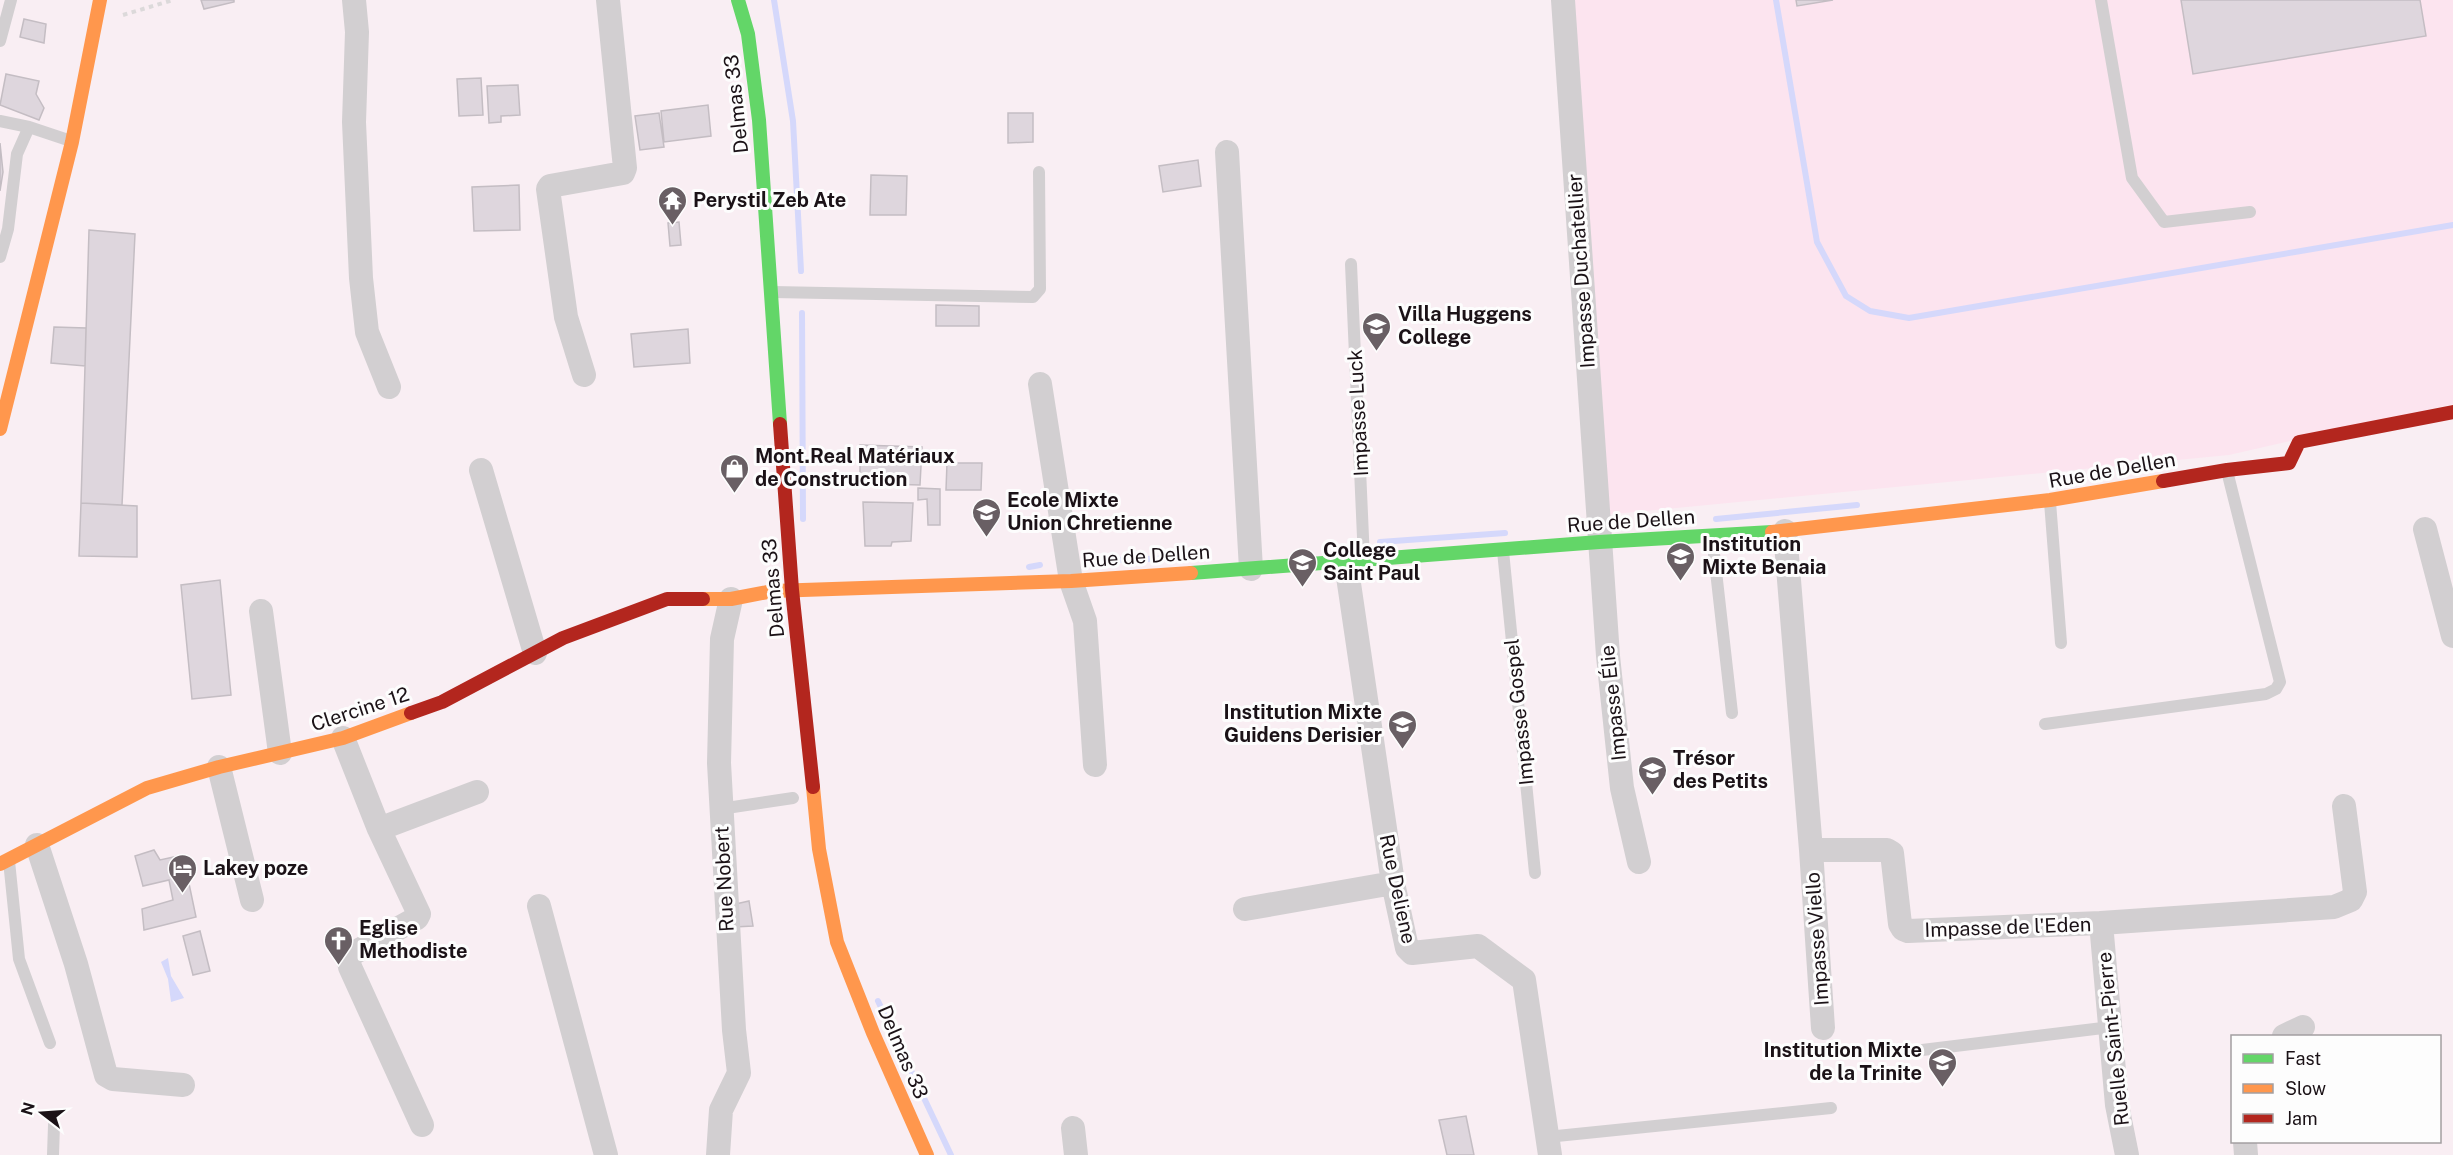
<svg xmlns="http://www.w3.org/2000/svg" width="2453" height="1155" font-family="'Public Sans',sans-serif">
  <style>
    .built { fill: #fce4ef }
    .water { fill: #d5d8fb }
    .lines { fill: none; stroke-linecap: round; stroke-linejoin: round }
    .stream { stroke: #d5d8fb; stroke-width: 6 }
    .building { fill: #ded6dd; stroke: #c4bdc3; stroke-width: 1.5 }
    .path { stroke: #dcd9da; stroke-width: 4; stroke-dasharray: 4.5 4.5; stroke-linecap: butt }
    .lane { stroke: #d2cfd1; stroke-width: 12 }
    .street { stroke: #d2cfd1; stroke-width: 24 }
    .fast { stroke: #63d668; stroke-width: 14 }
    .slow { stroke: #ff974d; stroke-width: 14 }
    .jam { stroke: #b3261e; stroke-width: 14 }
    .labels { text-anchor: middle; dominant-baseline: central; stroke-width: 6; stroke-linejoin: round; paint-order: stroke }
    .street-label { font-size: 20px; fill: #1b1217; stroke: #fdfdfd }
    .poi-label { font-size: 20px; font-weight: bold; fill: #1b1217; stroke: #fdfdfd; text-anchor: start }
  </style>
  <rect width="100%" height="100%" fill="#f9eef3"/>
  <path class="built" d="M1564,0h889v404l-224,51 -636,61z"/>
  <path class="water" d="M168,958l3,18 13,22 -13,4 -3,-23 -7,-17z"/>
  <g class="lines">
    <path class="stream" d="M774,0l19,121 8,150
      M1776,0l41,242 29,54 24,15 39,7 544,-93
      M802,313l1,206
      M1716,519l141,-14
      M1380,542l125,-9
      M1089,561l86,-3
      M1029,567l11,-2
      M878,1001l73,154"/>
  </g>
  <path class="building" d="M201,0h33v2l-30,7z
    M1796,0h37l-36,6z
    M2181,0h239l6,36 -233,38z
    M24,19l22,5 -2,19 -24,-6z
    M6,74l33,7 -3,13 8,14 -5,12 -39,-15z
    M481,78l2,37 -24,1 -2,-37z
    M518,85l2,30 -19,1v6l-12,1 -2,-37z
    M708,105l3,31 -47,6 -3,-31z
    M659,113l5,34 -24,3 -5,-34z
    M1008,113h25v29l-25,1z
    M0,143l3,29 -3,19z
    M1198,160l3,26 -38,6 -4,-26z
    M871,175l36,1 -1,39h-36z
    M519,185l1,45 -46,1 -2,-44z
    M679,222l2,23 -11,1 -2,-23z
    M89,230l46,4 -13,271 -41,-2z
    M936,305l43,1v20h-43z
    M54,327l32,1 -1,38 -34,-3z
    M688,329l2,34 -56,4 -3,-33z
    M860,445l62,2 -2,38 -34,-1v-3l-26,-1z
    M947,463h35l-1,27h-35z
    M918,488l22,1v36h-12l-1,-26 -9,1z
    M863,502l50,1 -2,38 -19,1 -1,4h-26z
    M81,503l56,3v51l-58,-1z
    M220,580l11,115 -39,4 -11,-114z
    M154,850l6,10 23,-5 13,62 -52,13 -2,-21 31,-9 -4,-20 -26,6 -8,-30z
    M749,901l4,25 -19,1 -3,-22z
    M200,931l10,40 -17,4 -10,-39z
    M1466,1116l8,39h-27l-8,-35z"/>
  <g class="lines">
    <path class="path" d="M123,15l50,-15"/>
    <path class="lane" d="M2101,0l31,178 32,44 86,-10
      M0,41l11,-41
      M0,121l29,6 42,14
      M0,257l8,-28 9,-75 12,-27
      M1351,264l13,296
      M773,292l260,5 7,-8 -1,-117
      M2050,502l11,141
      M1712,536l20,177
      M1503,551l32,322
      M2045,724l221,-30 10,-5 4,-7 -53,-211
      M720,809l73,-11
      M9,861l10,98 31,84
      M1914,1051l197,-24
      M1547,1137l284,-29
      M53,1155l1,-30"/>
    <path class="street" d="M354,0l3,32 -3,90 7,156 6,54 22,55
      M1563,0l45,656 14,132 17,74
      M1227,152l24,417
      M584,375l-18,-58 -18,-128 2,-3 73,-13 2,-5 -17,-168
      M1040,384l31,197 14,40 10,144
      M481,470l54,183
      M2425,529l28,107
      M1785,531l26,319 12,178
      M1346,563l47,320 14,65 5,5 66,-7 46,34 26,175
      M261,611l19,142
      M343,738l36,91 40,85 -2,4 -65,36 -3,7 1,6 72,158
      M219,767l33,133
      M379,829l98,-37
      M37,845l39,119 30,111 7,4 70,6
      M1811,850h76l5,3 8,71 3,5 5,2 193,-8 233,-16 17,-7 4,-8 -11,-86
      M539,906l67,249
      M1245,909l148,-26
      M2101,923l16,182 10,50
      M2284,1036l19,-9
      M1073,1128l3,27
      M2245,1142l1,13
      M718,1155l3,-45 18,-37 -5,-43 -15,-267 3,-124 9,-40"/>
    <path class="fast" d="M738,0l10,34 11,86 21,304
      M1191,573l408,-31 173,-10"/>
    <path class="slow" d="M0,429l72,-287 28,-142
      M1772,532l278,-32 113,-19
      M703,599h28l42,-8 298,-10 120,-8
      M813,787l6,62 18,93 36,91 54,122
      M0,864l147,-76 72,-21 124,-29 68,-25"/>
    <path class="jam" d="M780,424l12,166 21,197
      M2163,481l64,-11 62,-7 10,-21 154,-30
      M411,713l31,-11 121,-64 104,-39h36"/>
  </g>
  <defs>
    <symbol id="temple-pin" viewBox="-11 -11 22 30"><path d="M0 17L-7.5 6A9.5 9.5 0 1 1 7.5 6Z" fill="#695f64" stroke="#fdfdfd"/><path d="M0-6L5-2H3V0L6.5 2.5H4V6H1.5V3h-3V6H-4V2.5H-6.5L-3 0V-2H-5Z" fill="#fff"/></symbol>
    <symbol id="school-pin" viewBox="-11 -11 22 30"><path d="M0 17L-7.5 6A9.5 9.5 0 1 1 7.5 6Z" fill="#695f64" stroke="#fdfdfd"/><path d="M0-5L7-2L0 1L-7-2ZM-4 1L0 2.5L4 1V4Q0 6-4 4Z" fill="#fff"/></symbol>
    <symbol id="shop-pin" viewBox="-11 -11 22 30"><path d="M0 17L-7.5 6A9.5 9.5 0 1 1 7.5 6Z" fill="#695f64" stroke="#fdfdfd"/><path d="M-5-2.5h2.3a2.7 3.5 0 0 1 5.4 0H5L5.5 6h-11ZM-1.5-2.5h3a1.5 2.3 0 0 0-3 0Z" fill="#fff"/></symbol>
    <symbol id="hotel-pin" viewBox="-11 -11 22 30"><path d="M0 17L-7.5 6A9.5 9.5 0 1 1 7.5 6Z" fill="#695f64" stroke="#fdfdfd"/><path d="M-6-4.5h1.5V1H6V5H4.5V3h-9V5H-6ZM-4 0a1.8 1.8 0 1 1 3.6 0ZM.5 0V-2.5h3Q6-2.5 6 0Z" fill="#fff"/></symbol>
    <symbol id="church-pin" viewBox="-11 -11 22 30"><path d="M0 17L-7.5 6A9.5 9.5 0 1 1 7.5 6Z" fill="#695f64" stroke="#fdfdfd"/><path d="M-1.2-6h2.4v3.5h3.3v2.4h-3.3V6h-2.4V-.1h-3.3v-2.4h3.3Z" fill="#fff"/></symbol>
  </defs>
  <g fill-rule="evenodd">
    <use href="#temple-pin" x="656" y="184" width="33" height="45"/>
    <use href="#school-pin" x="1360" y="310" width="33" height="45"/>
    <use href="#shop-pin" x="718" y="452" width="33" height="45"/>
    <use href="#school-pin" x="970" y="496" width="33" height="45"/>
    <use href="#school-pin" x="1664" y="540" width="33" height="45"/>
    <use href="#school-pin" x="1286" y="546" width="33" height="45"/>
    <use href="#school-pin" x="1386" y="708" width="33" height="45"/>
    <use href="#school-pin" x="1636" y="754" width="33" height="45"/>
    <use href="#hotel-pin" x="166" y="852" width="33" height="45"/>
    <use href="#church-pin" x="322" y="924" width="33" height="45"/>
    <use href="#school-pin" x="1926" y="1046" width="33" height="45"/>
  </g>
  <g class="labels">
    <g class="street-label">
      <text transform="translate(736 104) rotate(-96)">Delmas 33</text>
      <text transform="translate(1581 271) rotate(-94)">Impasse Duchatellier</text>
      <text transform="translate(1358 413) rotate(-93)">Impasse Luck</text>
      <text transform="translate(2112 470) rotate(-10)">Rue de Dellen</text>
      <text transform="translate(1631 521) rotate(-4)">Rue de Dellen</text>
      <text transform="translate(1146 556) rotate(-4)">Rue de Dellen</text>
      <text transform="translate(773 588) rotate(-95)">Delmas 33</text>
      <text transform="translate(1613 703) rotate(-96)">Impasse Élie</text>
      <text transform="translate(360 709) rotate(-18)">Clercine 12</text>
      <text transform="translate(1519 712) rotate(-96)">Impasse Gospel</text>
      <text transform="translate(724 879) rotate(-93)">Rue Nobert</text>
      <text transform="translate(1398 889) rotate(78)">Rue Deliene</text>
      <text transform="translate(2008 927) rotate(-2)">Impasse de l'Eden</text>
      <text transform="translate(1817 939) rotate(-94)">Impasse Viello</text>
      <text transform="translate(2113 1039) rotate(-96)">Ruelle Saint-Pierre</text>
      <text transform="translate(903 1052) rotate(67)">Delmas 33</text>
    </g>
    <g class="poi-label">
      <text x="693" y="200">Perystil Zeb Ate</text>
      <text x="1398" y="314">Villa Huggens<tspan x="1398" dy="23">College</tspan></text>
      <text x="755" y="456">Mont.Real Matériaux<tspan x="755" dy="23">de Construction</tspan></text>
      <text x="1007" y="500">Ecole Mixte<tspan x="1007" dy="23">Union Chretienne</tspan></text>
      <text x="1702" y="544">Institution<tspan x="1702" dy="23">Mixte Benaia</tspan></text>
      <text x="1323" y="550">College<tspan x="1323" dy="23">Saint Paul</tspan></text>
      <text x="1382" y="712" text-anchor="end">Institution Mixte<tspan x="1382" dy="23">Guidens Derisier</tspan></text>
      <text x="1673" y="758">Trésor<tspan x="1673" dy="23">des Petits</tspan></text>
      <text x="203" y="868">Lakey poze</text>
      <text x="359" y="928">Eglise<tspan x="359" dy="23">Methodiste</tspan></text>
      <text x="1922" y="1050" text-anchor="end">Institution Mixte<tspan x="1922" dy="23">de la Trinite</tspan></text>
    </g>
  </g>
  <rect x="2231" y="1035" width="210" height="108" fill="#fdfdfd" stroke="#a39fa1" stroke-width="1.5"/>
  <rect x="2243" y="1054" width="30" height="9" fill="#63d668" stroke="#a39fa1" stroke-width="1.5"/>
  <text x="2285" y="1065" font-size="18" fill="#1b1217">Fast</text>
  <rect x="2243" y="1084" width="30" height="9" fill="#ff974d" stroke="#a39fa1" stroke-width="1.5"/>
  <text x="2285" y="1095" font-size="18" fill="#1b1217">Slow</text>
  <rect x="2243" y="1114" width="30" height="9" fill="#b3261e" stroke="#a39fa1" stroke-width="1.5"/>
  <text x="2285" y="1125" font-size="18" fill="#1b1217">Jam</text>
  <g transform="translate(42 1113) rotate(287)" stroke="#fdfdfd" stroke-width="4.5" paint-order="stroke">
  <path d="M0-4.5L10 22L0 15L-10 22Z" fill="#1b1217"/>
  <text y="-9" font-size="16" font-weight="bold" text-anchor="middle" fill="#1b1217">N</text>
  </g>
</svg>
